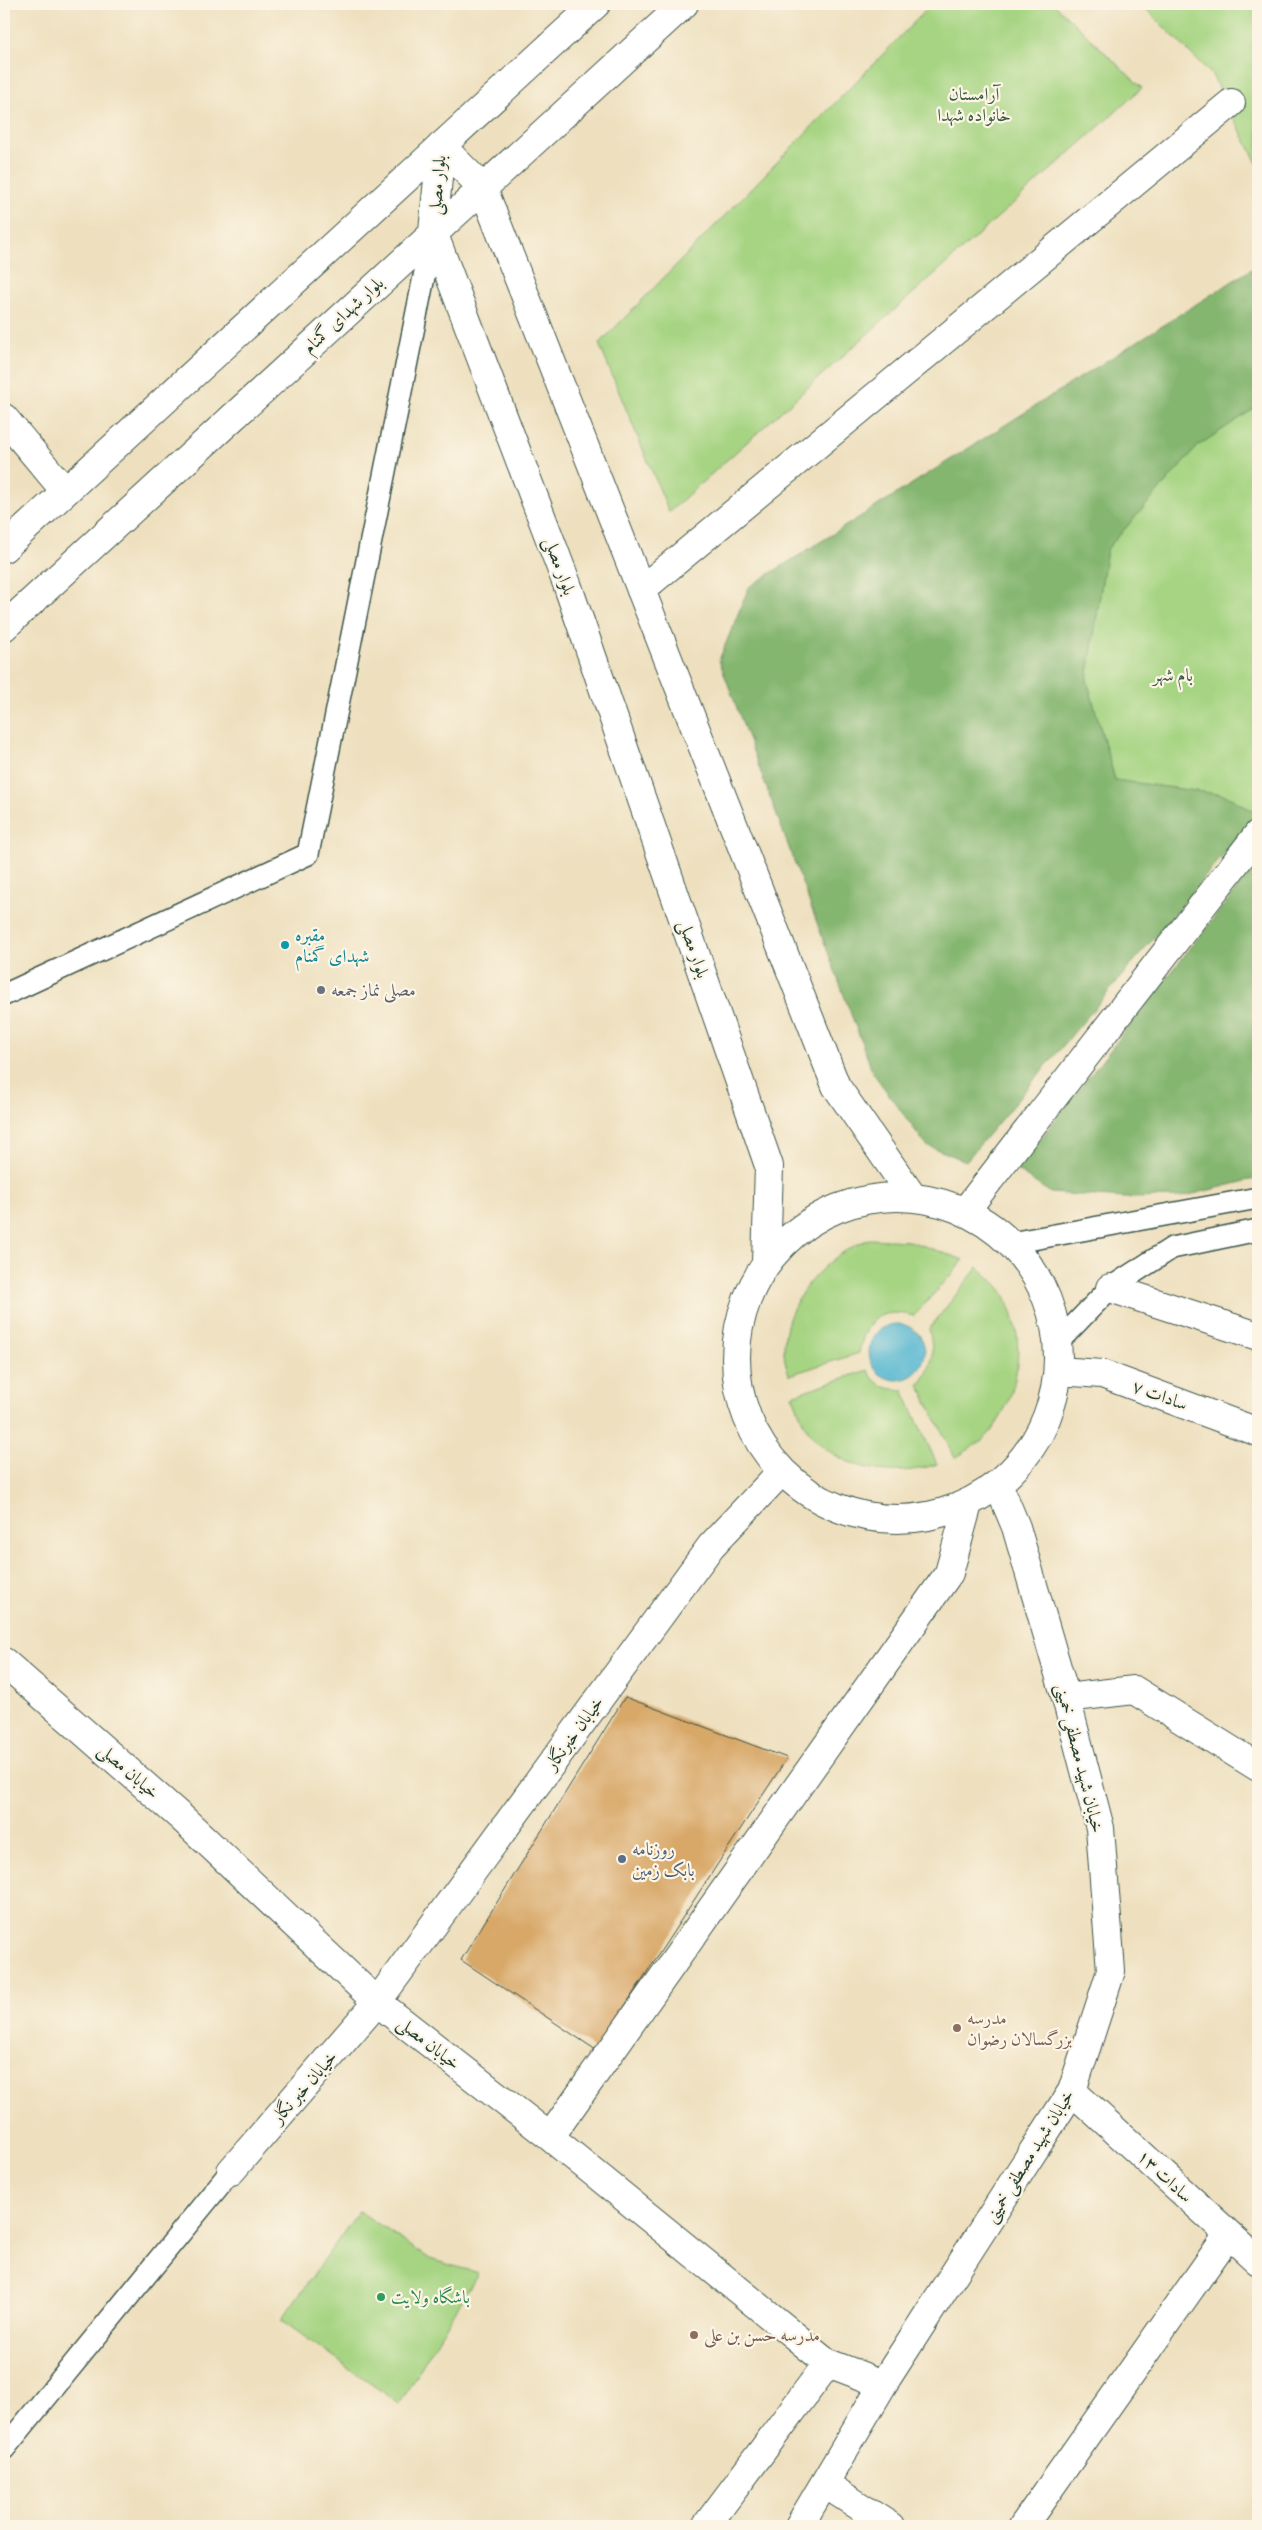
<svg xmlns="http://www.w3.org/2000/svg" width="1262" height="2530" font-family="Alegreya,Amiri,serif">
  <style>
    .green { fill: #a6d482; stroke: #62885b }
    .forest { fill: #84b670; stroke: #527a52 }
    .water { fill: #52b6d1; stroke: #387a82 }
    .building { fill: #d8a869 }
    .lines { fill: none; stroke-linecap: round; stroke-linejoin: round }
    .lane-casing { stroke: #3e5549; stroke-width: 24 }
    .street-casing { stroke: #3e5549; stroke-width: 30 }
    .secondary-casing { stroke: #3e5549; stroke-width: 30 }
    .lane { stroke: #fff; stroke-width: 21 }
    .street { stroke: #fff; stroke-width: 28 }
    .secondary { stroke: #fff; stroke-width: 28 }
    .culture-dot { fill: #0f9aa8; stroke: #fcf5e5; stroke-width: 2 }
    .worship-dot { fill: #6b7280; stroke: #fcf5e5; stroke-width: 2 }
    .service-dot { fill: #5c6f8a; stroke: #fcf5e5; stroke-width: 2 }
    .education-dot { fill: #8d6e63; stroke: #fcf5e5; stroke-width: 2 }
    .leisure-dot { fill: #2e9e5b; stroke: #fcf5e5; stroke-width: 2 }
    .labels { text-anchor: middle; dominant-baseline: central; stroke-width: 4.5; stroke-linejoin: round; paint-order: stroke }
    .park-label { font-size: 18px; fill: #3a5b44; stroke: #fcf5e5 }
    .street-label { font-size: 18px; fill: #1f3d34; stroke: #fcf5e5 }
    .culture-label { font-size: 18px; fill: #0d838f; stroke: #fcf5e5; text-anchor: start }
    .worship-label { font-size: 18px; fill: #5b616d; stroke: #fcf5e5; text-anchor: start }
    .service-label { font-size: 18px; fill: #4e5e75; stroke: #fcf5e5; text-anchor: start }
    .education-label { font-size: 18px; fill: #785e54; stroke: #fcf5e5; text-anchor: start }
    .leisure-label { font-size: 18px; fill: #27864d; stroke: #fcf5e5; text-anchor: start }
  </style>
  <rect width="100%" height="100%" fill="#fcf5e5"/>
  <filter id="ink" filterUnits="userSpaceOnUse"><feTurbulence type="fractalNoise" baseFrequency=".02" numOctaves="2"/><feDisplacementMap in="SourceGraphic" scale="10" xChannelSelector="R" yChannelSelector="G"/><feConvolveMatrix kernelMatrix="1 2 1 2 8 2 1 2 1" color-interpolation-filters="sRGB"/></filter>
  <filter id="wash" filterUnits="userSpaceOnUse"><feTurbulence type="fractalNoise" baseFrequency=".0096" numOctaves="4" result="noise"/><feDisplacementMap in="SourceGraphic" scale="20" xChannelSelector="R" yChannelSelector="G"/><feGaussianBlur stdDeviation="1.12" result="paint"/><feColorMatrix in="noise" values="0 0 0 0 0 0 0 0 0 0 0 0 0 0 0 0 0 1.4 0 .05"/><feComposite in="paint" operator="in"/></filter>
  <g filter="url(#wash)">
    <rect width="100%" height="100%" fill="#eee0bf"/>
    <path class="green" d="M932,4h122l88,84 -473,424 -70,-168z
      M1141,4h117v161l-46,-90z
      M1258,406v408l-33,-19 -110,-15 -28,-100 20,-131 92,-104z
      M870,1239l39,2 55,19 -50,56c-35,-9 -48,3 -55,37l-70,22c-2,-7 -5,-15 -5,-23 -2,-50 41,-97 86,-113z
      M978,1267c10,10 22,18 28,31 21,42 13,99 -16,135 -9,10 -24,18 -35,25l-36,-73c15,-18 15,-35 10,-56z
      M868,1370c8,16 18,19 35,20l34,74c-43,15 -93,7 -125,-28 -9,-10 -14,-29 -20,-41z
      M359,2211l71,48 48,14 -79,131 -118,-84z"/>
    <path class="forest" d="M1258,265v141l-59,39 -92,104 -20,131 28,100 110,15 33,19 -292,347 -40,-16 -53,-72 -154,-413 30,-73z
      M1258,862v316l-77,19 -57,1 -73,-5 -35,-23z"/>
    <path class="water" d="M869 1352a28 28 0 1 1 56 0a28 28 0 1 1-56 0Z"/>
    <g id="blocks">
      <path class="building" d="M625,1697l162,61 -191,292 -135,-90z"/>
    </g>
  </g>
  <g filter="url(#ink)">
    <use href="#blocks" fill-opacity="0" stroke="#3e5549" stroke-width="1"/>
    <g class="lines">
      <defs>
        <path id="lane" d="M4,995l304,-141 125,-622
          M1011,1243l247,-45
          M1058,1342l52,-54 62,-40 86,-18
          M4,2449l227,-278"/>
        <path id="street" d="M4,418l61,73
          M641,590l590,-487
          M736 1358a161 161 0 1 1 322 0a161 161 0 1 1-322 0Z
          M966,1210l292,-376
          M1110,1288l148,48
          M1058,1371l44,3 156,58
          M4,1662l179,157 194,183 173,135 278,226 55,21
          M1066,1698l68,-8 124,77
          M1072,2091l186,170
          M550,2137l399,-564 19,-69
          M231,2171l146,-169 334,-456 70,-74
          M825,2484l65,42
          M706,2526l122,-163
          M799,2526l84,-142 189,-293 39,-120 -11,-143 -34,-130 -50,-171 -18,-43
          M1023,2526l205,-291"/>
        <path id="secondary" d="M441,146l-8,86 134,352 202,582 -3,97
          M441,146l42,42 353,898 76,110
          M4,548l592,-544
          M4,627l680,-623"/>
      </defs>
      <use href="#lane" class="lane-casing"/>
      <use href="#street" class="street-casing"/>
      <use href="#secondary" class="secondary-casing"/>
      <use href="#lane" class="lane"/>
      <use href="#street" class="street"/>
      <use href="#secondary" class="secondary"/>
    </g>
  </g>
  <circle class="culture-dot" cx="285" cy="945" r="5"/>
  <circle class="worship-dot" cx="321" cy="990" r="5"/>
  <circle class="service-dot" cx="622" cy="1859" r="5"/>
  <g class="education-dot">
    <circle cx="957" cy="2028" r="5"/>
    <circle cx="694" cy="2335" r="5"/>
  </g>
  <circle class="leisure-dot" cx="381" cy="2297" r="5"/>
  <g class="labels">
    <g class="park-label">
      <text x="974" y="94">آرامستان<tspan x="974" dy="21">خانواده شهدا</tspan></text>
      <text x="1173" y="675">بام شهر</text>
    </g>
    <g class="street-label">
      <text transform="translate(437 185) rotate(-85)">بلوار مصلی</text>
      <text transform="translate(343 315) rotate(-43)">بلوار شهدای گمنام</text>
      <text transform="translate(560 566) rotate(70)">بلوار مصلی</text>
      <text transform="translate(694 949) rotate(71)">بلوار مصلی</text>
      <text transform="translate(1160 1395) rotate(20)">سادات ۷</text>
      <text transform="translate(574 1733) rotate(-54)">خیابان خبرنگار</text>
      <text transform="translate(1080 1758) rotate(76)">خیابان شهید مصطفی خمینی</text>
      <text transform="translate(129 1771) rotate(41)">خیابان مصلی</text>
      <text transform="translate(429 2043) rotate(38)">خیابان مصلی</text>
      <text transform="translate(304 2087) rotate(-49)">خیابان خبر نگار</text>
      <text transform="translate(1029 2156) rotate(-58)">خیابان شهید مصطفی خمینی</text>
      <text transform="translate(1165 2176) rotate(43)">سادات ۱۳</text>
    </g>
    <g class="culture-label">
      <text x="295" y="935">مقبره<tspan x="295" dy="21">شهدای گمنام</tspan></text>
    </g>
    <g class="worship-label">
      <text x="331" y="990">مصلی نماز جمعه</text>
    </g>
    <g class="service-label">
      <text x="632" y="1849">روزنامه<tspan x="632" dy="21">بابک زمین</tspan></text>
    </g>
    <g class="education-label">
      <text x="967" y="2018">مدرسه<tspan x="967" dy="21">بزرگسالان رضوان</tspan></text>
      <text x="704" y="2335">مدرسه حسن بن علی</text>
    </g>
    <g class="leisure-label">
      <text x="391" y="2297">باشگاه ولایت</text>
    </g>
  </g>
  <rect width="1262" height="2530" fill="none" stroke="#fcf5e5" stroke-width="20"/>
</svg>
